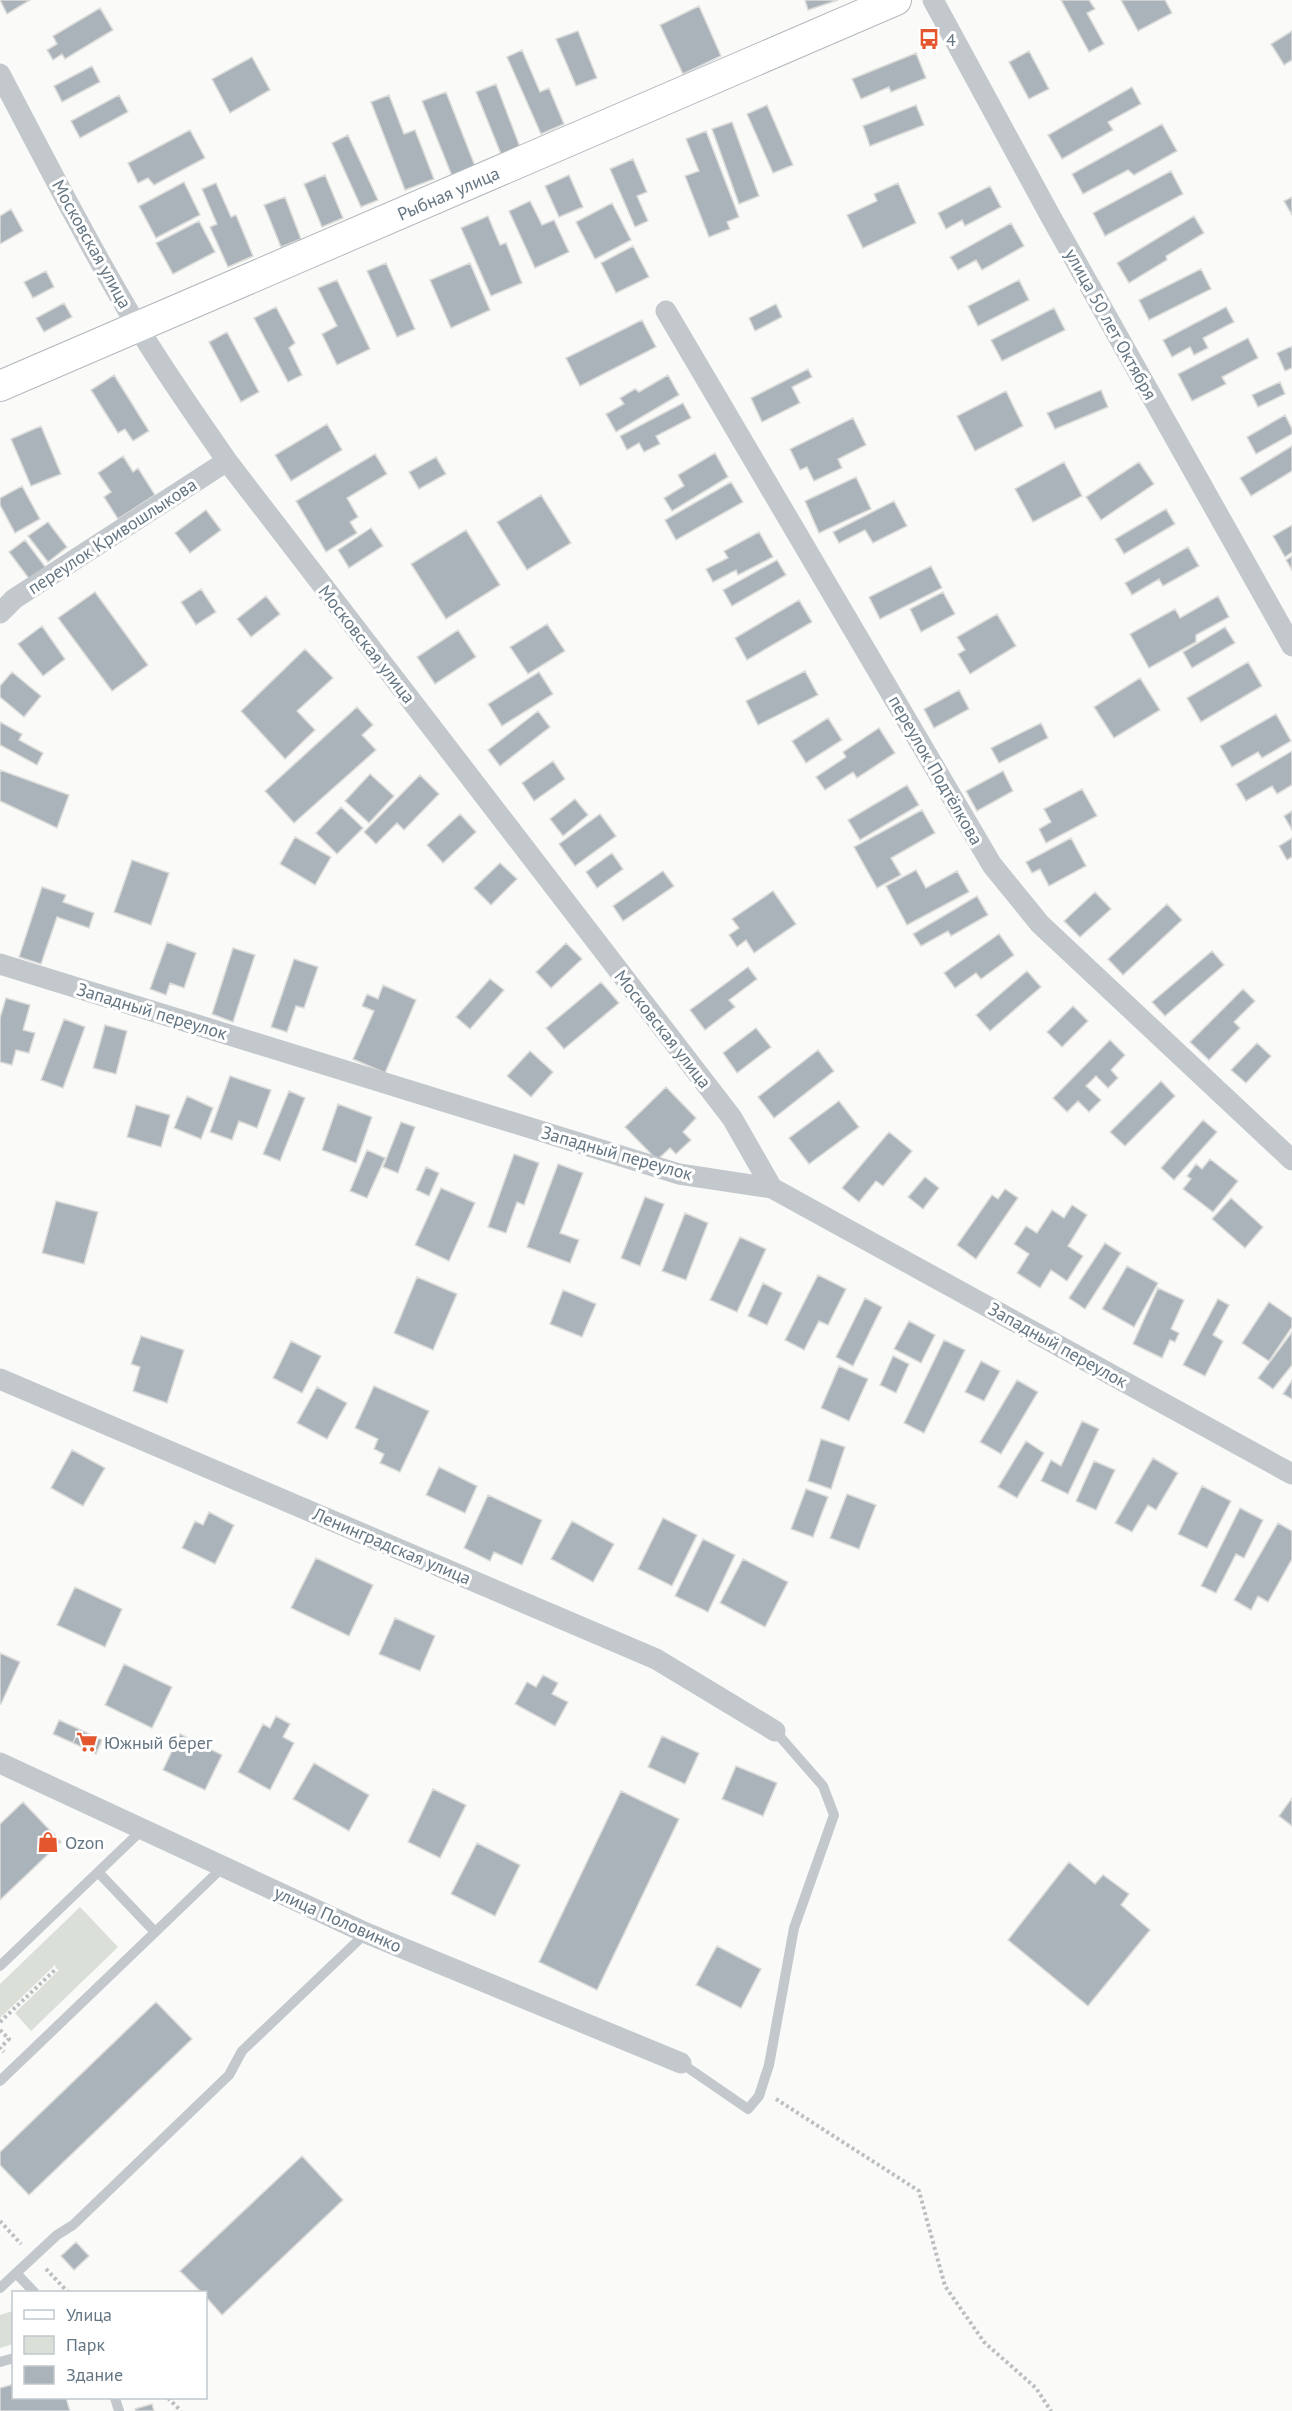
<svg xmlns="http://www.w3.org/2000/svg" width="1292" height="2411" font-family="'PT Sans',sans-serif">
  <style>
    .green { fill: #dadfd7 }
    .building { fill: #aab3b9; stroke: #dcdcda; stroke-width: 1.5 }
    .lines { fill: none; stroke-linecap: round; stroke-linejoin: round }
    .secondary-casing { stroke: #b3babf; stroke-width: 32 }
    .path { stroke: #bbbfc2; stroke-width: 4; stroke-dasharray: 3 3; stroke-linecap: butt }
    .lane { stroke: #c3c8cc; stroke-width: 10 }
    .street { stroke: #c3c8cc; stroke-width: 21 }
    .secondary { stroke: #fff; stroke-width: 30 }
    .labels { text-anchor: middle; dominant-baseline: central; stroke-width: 6; stroke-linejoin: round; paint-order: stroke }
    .poi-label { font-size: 18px; fill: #657683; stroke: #fff; text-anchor: start }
    .street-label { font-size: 18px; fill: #657683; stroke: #fff }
  </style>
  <rect width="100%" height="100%" fill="#fafaf8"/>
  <path class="green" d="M80,1907l38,40 -87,84 -16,-18 44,-43 -4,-5 -55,53v-34z
    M13,2311v33l-13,4v-33z"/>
  <path class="building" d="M0,0h30l-23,14z
    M805,0h33l-30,10z
    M1061,0h28l6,9 -8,4 17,31 -15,8z
    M1121,0h44l7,13 -34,18z
    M699,6l22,50 -38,18 -23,-49z
    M100,8l13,22 -48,29 -3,-5 -9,6 -6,-10 10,-6 -4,-8z
    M578,31l19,47 -21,8 -20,-47z
    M1292,31v29l-8,5 -13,-21z
    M522,50l18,42 9,-4 15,36 -23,10 -34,-77z
    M1029,51l20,38 -20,10 -20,-37z
    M916,53l10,25 -35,14 -2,-5 -28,12 -9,-20z
    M252,57l18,33 -40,23 -18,-34z
    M92,66l8,16 -38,20 -8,-16z
    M496,84l24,63 -19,7 -25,-62z
    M1132,87l9,17 -33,18 5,8 -51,29 -14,-24z
    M446,92l29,74 -23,10 -30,-75z
    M119,95l9,17 -48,26 -9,-17z
    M389,95l15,39 11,-4 19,49 -29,11 -34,-88z
    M767,105l26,60 -20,8 -26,-59z
    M916,105l8,20 -54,21 -7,-20z
    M732,122l27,74 -20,8 -27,-75z
    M1162,124l15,27 -43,24 -6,-5 -45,24 -11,-20z
    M190,130l15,28 -51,27 -6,-7 -10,5 -10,-20z
    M706,131l33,86 -12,5 3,7 -21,8 -24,-61 14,-5 -13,-32z
    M348,135l30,65 -17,7 -29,-64z
    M633,159l14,33 -10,4 11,25 -13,6 -25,-58z
    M1171,171l12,23 -78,42 -12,-23z
    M325,175l18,43 -21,9 -18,-43z
    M569,175l14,32 -24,10 -14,-31z
    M184,182l16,33 -44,23 -17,-32z
    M216,183l15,34 5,-2 17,41 -25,11 -18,-40 7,-3 -15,-35z
    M898,183l18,40 -53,25 -16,-33 30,-14 -3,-7z
    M990,186l11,21 -36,19 -3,-6 -16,9 -8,-16z
    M285,197l16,42 -20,8 -17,-42z
    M1292,197v18l-8,-14z
    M530,201l12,24 12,-5 15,32 -34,16 -26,-57z
    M612,203l19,37 -36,19 -19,-37z
    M11,209l12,22 -23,13v-28z
    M488,216l12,29 6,-2 16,40 -31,13 -30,-68z
    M1194,216l10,17 -38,23 1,4 -38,23 -12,-20z
    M199,221l16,31 -42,22 -17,-31z
    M1011,223l13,23 -42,24 -6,-10 -18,10 -8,-13z
    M633,246l16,31 -33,16 -15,-30z
    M386,263l29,66 -18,8 -30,-66z
    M470,263l20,47 -39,18 -21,-48z
    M1201,269l10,20 -62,31 -10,-20z
    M46,271l8,16 -21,11 -9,-16z
    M337,280l33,69 -33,16 -15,-31 15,-8 -19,-38z
    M1019,280l10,20 -51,26 -10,-20z
    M64,303l8,14 -28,15 -8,-14z
    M776,304l6,13 -27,14 -6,-13z
    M276,307l19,36 -6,5 13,27 -14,7 -34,-64z
    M1226,307l8,15 -31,16 5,10 -14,7 -4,-8 -18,10 -9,-17z
    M1054,308l11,22 -63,31 -11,-21z
    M642,320l14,27 -76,39 -14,-28z
    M227,332l32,60 -18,10 -32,-60z
    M1248,338l10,20 -36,19 4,7 -34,17 -14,-27z
    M1292,346v22l-7,3 -8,-18z
    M808,369l4,8 -20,10 8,16 -38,19 -11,-24z
    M114,375l35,56 -16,10 -8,-12 -7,4 -27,-43z
    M668,375l11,20 -63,37 -10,-18 18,-10 -4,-6 15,-9 4,3z
    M1280,382l5,12 -27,13 -6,-12z
    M1101,390l7,17 -53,22 -8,-16z
    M1006,391l17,35 -48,25 -18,-35z
    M683,403l8,15 -35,18 4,8 -16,8 -5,-9 -12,7 -7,-14z
    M1285,415l7,14v5l-36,20 -9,-17z
    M853,418l13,27 -28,14 4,9 -28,13 -7,-14 -7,3 -10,-21z
    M327,424l15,26 -51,31 -16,-26z
    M41,426l20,48 -30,12 -20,-47z
    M1292,446v25l-41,25 -11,-18z
    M715,453l13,24 -56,34 -8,-13 20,-12 -6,-11z
    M375,454l12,20 -40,24 11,19 -8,5 7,11 -31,19 -30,-51z
    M123,456l10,16 5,-4 17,27 -37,24 -14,-22 7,-5 -13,-19z
    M436,457l10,17 -27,15 -10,-17z
    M1064,462l18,34 -49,26 -18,-33z
    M1139,462l15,22 -53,36 -15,-23z
    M856,477l15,32 -52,24 -14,-32z
    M731,482l12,20 -67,38 -11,-20z
    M22,486l18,33 -25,14 -15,-28v-7z
    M541,495l30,48 -44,27 -30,-48z
    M894,501l13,25 -34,17 -8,-13 -26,13 -6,-11z
    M1166,509l9,15 -51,30 -9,-15z
    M206,510l15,20 -31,23 -15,-20z
    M48,522l19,25 -19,15 -20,-26z
    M1292,525v27l-7,5 -12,-21z
    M371,528l12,18 -34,22 -11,-18z
    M466,530l34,55 -54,34 -35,-55z
    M759,532l14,25 -35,18 -2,-5 -23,12 -7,-13 22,-11 -4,-7z
    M25,540l21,28 -16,12 -21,-28z
    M1188,547l11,19 -36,20 -4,-7 -27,16 -7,-12z
    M1292,556v14l-6,-10z
    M777,560l9,15 -54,31 -9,-16z
    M931,566l11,22 -62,31 -11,-22z
    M201,589l15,23 -20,13 -15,-23z
    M95,592l53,73 -36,26 -54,-73z
    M943,592l12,22 -34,18 -11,-23z
    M266,596l14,18 -29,23 -14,-18z
    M1218,596l11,21 -33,18v7l-47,26 -19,-34 45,-25 5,9z
    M799,600l13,22 -65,38 -12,-22z
    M997,614l19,32 -46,28 -12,-20 7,-4 -8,-13z
    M547,624l18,27 -37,23 -18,-27z
    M42,626l23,33 -22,17 -25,-32z
    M1225,627l10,16 -43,25 -9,-16z
    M458,630l18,27 -41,27 -18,-27z
    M305,649l28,29 -36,33 18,19 -30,29 -44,-48z
    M1248,662l14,24 -61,36 -14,-24z
    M805,671l13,24 -60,30 -12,-24z
    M12,672l29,24 -17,21 -24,-20v-11z
    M539,672l14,22 -51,32 -14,-22z
    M1140,678l20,32 -46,28 -20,-31z
    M959,690l10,19 -35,19 -10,-19z
    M357,707l16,18 -11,10 14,15 -82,73 -29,-32z
    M538,711l12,16 -50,39 -12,-16z
    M1276,714l15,27 -29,17 -4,-6 -26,15 -12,-21z
    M828,718l14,22 -36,23 -14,-22z
    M0,722l22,12 -3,6 24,13 -6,12 -37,-20z
    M1041,723l7,15 -49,25 -8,-15z
    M879,728l16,25 -38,25 -4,-6 -28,18 -9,-13 30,-20 -3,-5z
    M1292,751v34l-15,9 -5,-8 -26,15 -10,-17z
    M553,761l12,18 -31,22 -12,-18z
    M0,770l69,25 -12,33 -57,-27z
    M1003,771l10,20 -36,20 -11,-20z
    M370,774l24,22 -25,27 -24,-22z
    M420,775l19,19 -35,36 -7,-7 -21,21 -12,-12z
    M907,785l12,20 -59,35 -12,-20z
    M1082,789l15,27 -51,27 -7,-14 12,-7 -7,-13z
    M575,799l13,16 -25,21 -13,-17z
    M341,807l22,21 -26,26 -21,-21z
    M922,810l13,23 -44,25 10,17 -24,13 -23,-41z
    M1292,811v19l-8,-14z
    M460,814l16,18 -33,31 -16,-18z
    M600,814l16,22 -41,30 -16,-22z
    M295,837l36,20 -16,28 -35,-21z
    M1071,838l15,28 -37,20 -9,-17 -8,4 -6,-11z
    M1292,838v19l-5,3 -8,-14z
    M612,853l11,16 -26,19 -11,-16z
    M132,860l37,13 -18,52 -37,-13z
    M500,863l17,16 -26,26 -17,-17z
    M916,870l10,18 31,-17 12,21 -62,33 -21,-39z
    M663,871l11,15 -51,35 -10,-15z
    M42,887l24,8 -3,7 31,11 -5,15 -32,-11 -16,47 -22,-7z
    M773,891l23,33 -42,29 -8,-13 -9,7 -8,-12 10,-7 -7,-9z
    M1095,892l16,17 -31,28 -16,-16z
    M977,896l11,19 -37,21 -3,-5 -27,15 -8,-12z
    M1167,904l15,16 -59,55 -15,-16z
    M999,934l15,21 -33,24 -5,-6 -21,15 -11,-15z
    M167,942l29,11 -12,35 -14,-5 -4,12 -16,-6z
    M566,943l16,16 -31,29 -15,-16z
    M233,948l22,7 -22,67 -21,-8z
    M1212,951l12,14 -59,51 -13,-14z
    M294,959l24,8 -14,41 -8,-2 -9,26 -16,-5z
    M748,967l9,12 -28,21 6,7 -30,23 -15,-20z
    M1027,971l14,16 -51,44 -14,-16z
    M490,979l14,11 -34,39 -14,-12z
    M601,982l18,21 -55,46 -18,-21z
    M383,985l33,15 -31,73 -32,-14 21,-48 -12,-5 5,-12 11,5z
    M1243,989l12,12 -21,21 6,6 -31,32 -19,-18z
    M6,998l24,7 -7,25 12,3 -6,20 -13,-3 -4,15 -12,-3v-44z
    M1073,1006l15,15 -26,26 -15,-15z
    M64,1019l21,8 -22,61 -22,-8z
    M105,1025l22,6 -11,43 -23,-6z
    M756,1028l15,19 -34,26 -14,-20z
    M1110,1040l15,15 -14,15 7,8 -10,10 -12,-12 -10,10 15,14 -12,12 -11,-11 -11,11 -14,-14z
    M1257,1043l14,13 -25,27 -15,-13z
    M818,1050l16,21 -60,47 -16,-21z
    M530,1051l23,21 -22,25 -24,-21z
    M230,1076l41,14 -14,38 -18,-7 -7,19 -22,-8z
    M1161,1081l14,15 -50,50 -15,-14z
    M666,1087l30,31 -13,14 8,8 -15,14 -6,-6 -13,12 -32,-33z
    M289,1091l16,7 -25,63 -17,-7z
    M187,1096l26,12 -12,31 -27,-11z
    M839,1101l20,26 -50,37 -20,-26z
    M338,1104l34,13 -16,46 -34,-13z
    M136,1105l34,10 -9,32 -34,-10z
    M1203,1120l14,12 -43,48 -13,-12z
    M401,1122l14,5 -17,46 -15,-6z
    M889,1132l23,19 -29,35 -7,-5 -17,21 -17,-14z
    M367,1150l18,8 -18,40 -17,-7z
    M514,1154l25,9 -15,42 -7,-3 -11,31 -18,-6z
    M1210,1159l28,22 -25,31 -30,-23 8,-10 -4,-3 9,-12 6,5z
    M558,1164l25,9 -23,60 19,7 -9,23 -43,-16z
    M426,1167l13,6 -10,23 -13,-6z
    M925,1177l14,11 -16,21 -15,-12z
    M441,1188l34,15 -26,58 -34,-16z
    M1005,1189l13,9 -42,61 -19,-14 35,-50 6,4z
    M645,1197l19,7 -24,62 -19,-8z
    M1231,1198l32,29 -18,21 -33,-29z
    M56,1201l42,11 -14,52 -42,-11z
    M1072,1205l15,10 -19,31 15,10 -16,25 -16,-11 -11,18 -23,-15 12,-19 -15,-10 12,-18 11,7 15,-23 12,8z
    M685,1213l23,10 -22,57 -24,-9z
    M740,1237l26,12 -29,63 -27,-12z
    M1105,1243l16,10 -36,56 -16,-11z
    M1127,1266l31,17 -24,44 -32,-18z
    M818,1275l28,14 -18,36 -9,-4 -15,29 -19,-10z
    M417,1277l40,17 -24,56 -39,-17z
    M763,1283l19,10 -15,32 -19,-9z
    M1158,1288l26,12 -13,29 8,4 -4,9 -5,-2 -8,18 -29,-14z
    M563,1290l33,14 -14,33 -32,-13z
    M865,1298l17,9 -29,59 -17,-9z
    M1218,1299l11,6 -16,30 10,6 -18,35 -22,-11z
    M1269,1302l23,16v9l-23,34 -27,-18z
    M909,1321l26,14 -14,28 -27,-14z
    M1292,1332v33l-19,24 -15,-11z
    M141,1336l43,14 -17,53 -34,-12 7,-24 -9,-3z
    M944,1340l21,10 -41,83 -20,-10z
    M291,1341l30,15 -19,37 -29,-15z
    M893,1356l16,8 -13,29 -16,-8z
    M981,1361l19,10 -16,30 -19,-9z
    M839,1366l29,13 -19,42 -28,-13z
    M1017,1380l21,12 -37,62 -21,-12z
    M1292,1380v19l-9,-5z
    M374,1386l55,25 -29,61 -20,-9 4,-9 -10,-5 4,-10 -23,-11z
    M317,1387l30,16 -20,36 -30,-16z
    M1082,1421l17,8 -31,65 -27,-13 10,-21 10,6z
    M821,1439l24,8 -14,42 -23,-8z
    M1026,1441l18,12 -27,45 -19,-11z
    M72,1450l33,18 -22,38 -32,-18z
    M1153,1458l25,15 -22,37 -8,-5 -16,27 -17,-9z
    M1094,1461l21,9 -19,40 -20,-9z
    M439,1467l38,19 -12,27 -39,-18z
    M1202,1486l29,15 -24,47 -29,-14z
    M806,1489l22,8 -15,40 -22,-8z
    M847,1494l29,11 -17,44 -29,-11z
    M488,1495l54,25 -20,45 -28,-13 -4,9 -26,-13z
    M1240,1508l23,12 -19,38 -8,-4 -20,39 -15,-7z
    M209,1512l25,13 -19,39 -33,-16 13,-27 8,4z
    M663,1518l34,17 -25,51 -34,-17z
    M572,1521l42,23 -21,38 -42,-23z
    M1278,1523l14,8v28l-24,43 -10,-6 -7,14 -17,-10z
    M703,1539l32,16 -27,57 -33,-16z
    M316,1558l57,27 -24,51 -58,-28z
    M743,1559l45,23 -23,45 -45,-24z
    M75,1587l47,22 -17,38 -48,-22z
    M395,1618l40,18 -15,35 -41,-17z
    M0,1653l20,9 -19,42h-1z
    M124,1664l48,23 -20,41 -47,-23z
    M543,1675l15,8 -6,11 16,8 -13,24 -40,-22 12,-22 9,5z
    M276,1716l14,8 -7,13 11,6 -24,47 -32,-18 25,-48 7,4z
    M59,1720l20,9 -6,14 -20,-9z
    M79,1729l23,11 -6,14 -23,-11z
    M180,1734l42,21 -17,35 -42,-20z
    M662,1736l37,17 -14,31 -37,-17z
    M314,1763l55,32 -20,36 -56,-32z
    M736,1766l41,17 -14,33 -41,-17z
    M433,1789l33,16 -26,53 -32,-16z
    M621,1791l58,28 -82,171 -58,-28z
    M1292,1798v28l-13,-10z
    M23,1802l38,40 -61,58v-76z
    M477,1843l43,22 -25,51 -44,-22z
    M1069,1862l26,22 8,-9 26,19 -8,11 29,25 -62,76 -80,-66z
    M717,1946l44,23 -20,39 -45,-23z
    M156,2002l36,37 -163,156 -29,-30v-13z
    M302,2156l41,44 -121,115 -16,-18v-5h-5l-21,-21z
    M76,2242l13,14 -15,14 -13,-14z
    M14,2384v14h52l4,13h-70v-23z
    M152,2404l2,7h-18l-1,-2z"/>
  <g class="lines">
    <defs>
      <g id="secondary">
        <path id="s1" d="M0,386l896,-386"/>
      </g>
    </defs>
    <use href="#secondary" class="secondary-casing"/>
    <path class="path" d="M0,2022l57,-54
      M0,2030l9,9 -9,9 4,4
      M776,2099l143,92 26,95 39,56 52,46 15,23
      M0,2221l21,23
      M46,2269l22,23
      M168,2398l13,13"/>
    <path class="lane" d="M98,1872l57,60
      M0,1966l143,-137
      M681,2063l67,46 11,-13 10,-31 25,-137 40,-113 -11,-29 -48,-55
      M0,2081l223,-214
      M16,2273l18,19
      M0,2288l57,-53 16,-10 156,-150 13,-24 124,-118
      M0,2362l14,-4
      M115,2398l4,13"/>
    <path class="street" d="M933,0l119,219 240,427
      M0,74c44,84 87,168 136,250 28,47 60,92 91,137l505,657 40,70
      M666,311l326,554 48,59 252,236
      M0,613l14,-14 213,-138
      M0,964l679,210 93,14 520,286
      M0,1379l656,280 119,72
      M0,1763l366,170 315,130"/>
    <use href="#secondary" class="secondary"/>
  </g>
  <defs>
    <symbol id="bus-bare" viewBox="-9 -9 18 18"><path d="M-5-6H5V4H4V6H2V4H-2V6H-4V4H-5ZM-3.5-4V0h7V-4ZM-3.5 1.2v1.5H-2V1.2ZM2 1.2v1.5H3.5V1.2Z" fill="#e4572e" stroke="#fff" stroke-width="2.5" paint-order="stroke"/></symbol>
    <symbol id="supermarket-bare" viewBox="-9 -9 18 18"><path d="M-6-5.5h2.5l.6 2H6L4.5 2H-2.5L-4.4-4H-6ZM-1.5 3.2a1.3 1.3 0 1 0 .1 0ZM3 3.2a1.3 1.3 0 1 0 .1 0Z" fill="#e4572e" stroke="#fff" stroke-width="2.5" paint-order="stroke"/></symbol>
    <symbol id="shop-bare" viewBox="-9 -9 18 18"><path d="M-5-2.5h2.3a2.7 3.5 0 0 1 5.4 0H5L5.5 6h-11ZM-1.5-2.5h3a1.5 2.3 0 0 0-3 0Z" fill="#e4572e" stroke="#fff" stroke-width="2.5" paint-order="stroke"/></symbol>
  </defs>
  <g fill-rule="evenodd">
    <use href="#bus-bare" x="914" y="24" width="30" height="30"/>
    <use href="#supermarket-bare" x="72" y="1727" width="30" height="30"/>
    <use href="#shop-bare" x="33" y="1827" width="30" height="30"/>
  </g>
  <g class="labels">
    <g class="poi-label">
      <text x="946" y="39">4</text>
      <text x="104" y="1742">Южный берег</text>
      <text x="65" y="1842">Ozon</text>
    </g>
    <g class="street-label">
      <text stroke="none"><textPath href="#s1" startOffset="488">Рыбная улица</textPath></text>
      <text transform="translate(92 244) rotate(61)">Московская улица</text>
      <text transform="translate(1111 324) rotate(61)">улица 50 лет Октября</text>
      <text transform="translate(112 536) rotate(-33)">переулок Кривошлыкова</text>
      <text transform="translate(367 644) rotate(52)">Московская улица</text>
      <text transform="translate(936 770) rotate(60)">переулок Подтёлкова</text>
      <text transform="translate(152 1011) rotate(17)">Западный переулок</text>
      <text transform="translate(663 1029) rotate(52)">Московская улица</text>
      <text transform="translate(617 1153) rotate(16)">Западный переулок</text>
      <text transform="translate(1058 1345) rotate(29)">Западный переулок</text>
      <text transform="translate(392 1546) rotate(23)">Ленинградская улица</text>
      <text transform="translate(338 1919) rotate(24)">улица Половинко</text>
    </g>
  </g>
  <rect x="12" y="2291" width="195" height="108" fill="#ffffff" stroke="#c1c8cd" stroke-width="1.5"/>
  <rect x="24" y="2310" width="30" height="9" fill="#ffffff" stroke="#c1c8cd" stroke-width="1.5"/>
  <text x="66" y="2321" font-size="18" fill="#657683">Улица</text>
  <rect x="24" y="2336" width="30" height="18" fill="#dadfd7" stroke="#c1c8cd" stroke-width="1.5"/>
  <text x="66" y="2351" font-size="18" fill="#657683">Парк</text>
  <rect x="24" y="2366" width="30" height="18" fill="#aab3b9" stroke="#c1c8cd" stroke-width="1.5"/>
  <text x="66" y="2381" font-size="18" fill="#657683">Здание</text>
</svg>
